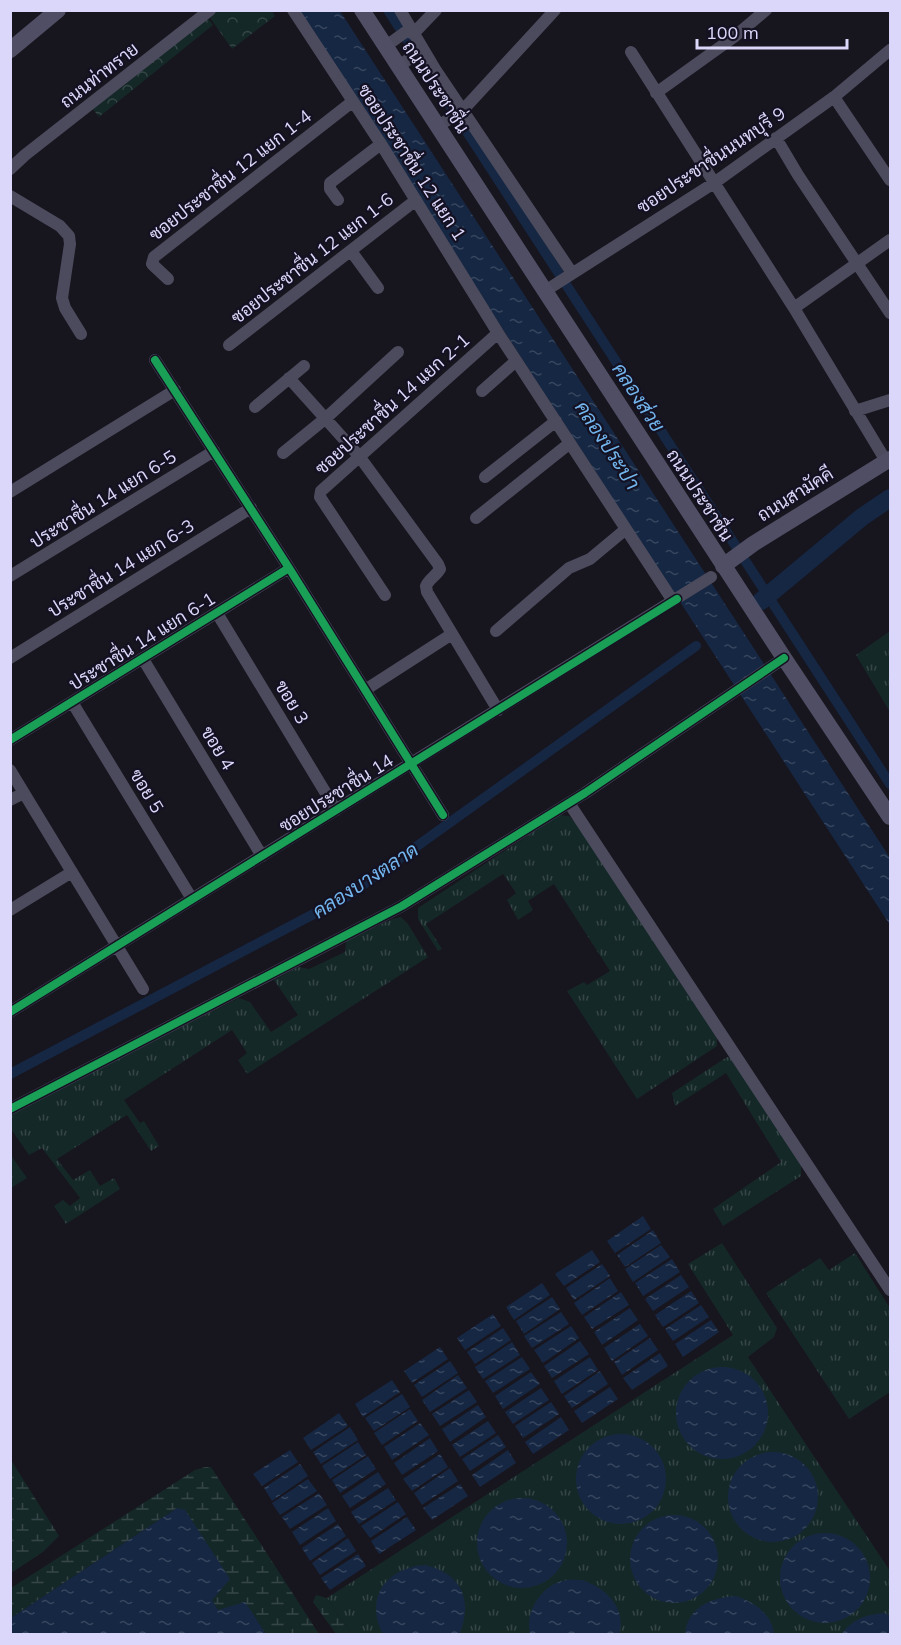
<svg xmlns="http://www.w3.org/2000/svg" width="901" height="1645" font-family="Mulish,Sarabun,sans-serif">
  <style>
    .grass { fill: url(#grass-tufts) }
    .wetland { fill: url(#wetland-marsh) }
    .park { fill: url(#park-crowns) }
    .water { fill: url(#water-ripples) }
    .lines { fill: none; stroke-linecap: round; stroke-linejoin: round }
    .canal { stroke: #162743; stroke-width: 10 }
    .river { stroke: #162743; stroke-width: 18 }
    .street { stroke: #4c4b5d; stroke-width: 12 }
    .secondary { stroke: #4f4e64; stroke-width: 16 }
    .cycleway-casing { stroke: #141122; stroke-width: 11 }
    .cycleway { stroke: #1a9f57; stroke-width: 8 }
    .labels { text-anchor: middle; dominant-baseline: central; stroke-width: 4.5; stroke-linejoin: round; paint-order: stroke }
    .street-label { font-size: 18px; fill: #dbd7fa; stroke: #141122 }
    .water-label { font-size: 20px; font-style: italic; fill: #72b5ed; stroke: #141122 }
  </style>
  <defs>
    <pattern id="grass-tufts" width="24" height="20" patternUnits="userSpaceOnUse" patternTransform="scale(1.5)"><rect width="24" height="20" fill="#152828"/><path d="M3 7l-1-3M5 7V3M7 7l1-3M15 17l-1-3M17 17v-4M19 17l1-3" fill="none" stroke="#364648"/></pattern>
    <pattern id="wetland-marsh" width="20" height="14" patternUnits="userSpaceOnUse" patternTransform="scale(1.5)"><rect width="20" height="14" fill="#152828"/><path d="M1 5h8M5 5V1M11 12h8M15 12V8" fill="none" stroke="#364648"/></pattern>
    <pattern id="park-crowns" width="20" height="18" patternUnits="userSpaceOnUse" patternTransform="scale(1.5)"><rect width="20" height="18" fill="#152828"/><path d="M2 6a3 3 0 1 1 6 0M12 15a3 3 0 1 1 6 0" fill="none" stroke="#364648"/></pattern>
    <pattern id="water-ripples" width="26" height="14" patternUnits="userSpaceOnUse" patternTransform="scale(1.5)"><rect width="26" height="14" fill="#162743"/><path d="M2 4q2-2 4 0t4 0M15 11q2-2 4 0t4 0" fill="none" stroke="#37465f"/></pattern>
  </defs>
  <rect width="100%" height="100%" fill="#17151e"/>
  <path class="grass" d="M890,631v81l-34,-57z
    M559,815l10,1 10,10 138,210v10l-80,53 -70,-108 17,-9 3,3 23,-14 -56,-87 -26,17 5,9 -15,10 -11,-20 9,-7 -13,-19 -77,50 16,25 -4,2 -20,-32v-11z
    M401,917l7,7 20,33 -181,117 -9,-14 9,-7 -15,-23 -108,70 16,23 4,-2 15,25 -8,5 -24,-36 -70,44 16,21 17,-10 10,16 14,-8 6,11 -54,35 -12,-18 9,-6 7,6 10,-8 -38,-50 -13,7 -18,-26v-17l228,-114 11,4 21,30 27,-17 -24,-35 24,-13 11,2 36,-17 1,-11 46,-22z
    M727,1057l5,1 69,107v11l-78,50 -10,-17 68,-47 -55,-89 -51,33 -3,-13z
    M10,1154l17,24 -16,10h-1z
    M722,1243l55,85 -3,9 -26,20 142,214v63h-538l-25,-36 406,-263 -45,-71z
    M855,1253l35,55v84l-41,27 -83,-126 51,-33 3,-2 9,12z"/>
  <path class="wetland" d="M11,1460l48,76 -16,16 -32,21z
    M205,1467h6l108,167h-53l-21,-31 -27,7 -6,-10 -35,-92 -166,110v-30l184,-118z
    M316,1595l11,3 25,36h-16l-23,-32z"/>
  <path class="park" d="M271,10l4,6 -43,33 -24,-34 5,-4z
    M206,16l7,9 -114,92 -7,-9z"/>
  <path class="water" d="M296,11h44l550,847v67z
    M643,1216l8,13 -36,24 -8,-12z
    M653,1230l8,13 -36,24 -8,-12z
    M661,1245l9,12 -37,25 -8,-13z
    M592,1250l8,12 -36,24 -9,-12z
    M672,1259l8,13 -37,24 -8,-13z
    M602,1264l8,12 -36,24 -8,-12z
    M681,1275l8,12 -36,24 -8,-12z
    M610,1278l8,13 -36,24 -8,-12z
    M542,1283l8,12 -36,25 -8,-13z
    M691,1291l8,12 -36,24 -8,-12z
    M621,1292l8,13 -37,24 -8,-12z
    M552,1297l8,12 -36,25 -8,-13z
    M701,1305l8,12 -36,24 -8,-12z
    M630,1308l8,12 -36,25 -8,-13z
    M561,1312l8,12 -37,24 -8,-12z
    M493,1314l8,12 -36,24 -8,-12z
    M711,1320l8,12 -36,25 -8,-13z
    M640,1324l8,12 -36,25 -8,-13z
    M571,1326l8,12 -36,25 -9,-13z
    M503,1328l8,12 -36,24 -8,-12z
    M650,1338l8,12 -36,25 -8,-13z
    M580,1341l9,13 -37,24 -8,-12z
    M512,1342l8,13 -37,24 -8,-12z
    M440,1347l8,12 -36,24 -8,-12z
    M660,1353l8,13 -36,24 -9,-12z
    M522,1357l8,12 -37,24 -8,-12z
    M590,1357l8,13 -36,24 -8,-13z
    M450,1361l8,12 -36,24 -8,-12z
    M676 1413a46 46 0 1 1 92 0a46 46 0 1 1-92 0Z
    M600,1371l8,13 -36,24 -8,-12z
    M531,1372l9,12 -37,25 -8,-13z
    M458,1375l9,13 -37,24 -8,-12z
    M392,1380l8,12 -37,25 -8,-13z
    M610,1387l8,12 -36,24 -8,-12z
    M541,1388l8,12 -36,24 -8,-12z
    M469,1390l8,12 -37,24 -8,-12z
    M402,1394l8,13 -36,24 -9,-13z
    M551,1402l8,12 -36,24 -8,-12z
    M478,1405l8,12 -36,25 -8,-13z
    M410,1409l8,12 -36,24 -8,-12z
    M339,1413l9,13 -37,24 -8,-12z
    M561,1417l8,13 -36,24 -8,-12z
    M488,1421l8,12 -36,24 -8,-12z
    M420,1423l9,12 -37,25 -8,-13z
    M350,1427l8,13 -37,24 -8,-12z
    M576 1479a45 45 0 1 1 90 0a45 45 0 1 1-90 0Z
    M498,1435l8,12 -36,24 -8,-12z
    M430,1438l8,13 -36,24 -8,-12z
    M358,1442l8,13 -36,24 -8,-13z
    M290,1450l8,12 -36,24 -9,-12z
    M508,1450l8,13 -36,24 -8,-12z
    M728 1497a45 45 0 1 1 90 0a45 45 0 1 1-90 0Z
    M440,1454l8,13 -36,24 -9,-12z
    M368,1456l8,13 -36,24 -8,-13z
    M300,1464l8,12 -36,25 -8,-13z
    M450,1468l8,13 -36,24 -8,-12z
    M378,1472l8,12 -36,24 -8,-12z
    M308,1479l9,12 -37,24 -8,-12z
    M460,1484l8,12 -36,24 -9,-12z
    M388,1488l8,12 -37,24 -8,-12z
    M319,1493l8,12 -37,24 -8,-12z
    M477 1543a45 45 0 1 1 90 0a45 45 0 1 1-90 0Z
    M398,1502l8,12 -36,24 -9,-12z
    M177,1508l8,2 45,69 -18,21 6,10 27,-8 21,32h-255v-16z
    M328,1508l8,13 -36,24 -8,-13z
    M630 1559a44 44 0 1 1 88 0a44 44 0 1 1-88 0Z
    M407,1517l9,13 -37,24 -8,-13z
    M338,1524l8,12 -36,25 -8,-13z
    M780 1578a45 45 0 1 1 90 0a45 45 0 1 1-90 0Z
    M348,1538l8,13 -36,24 -8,-12z
    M358,1554l8,12 -36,24 -9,-12z
    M425,1565c36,9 48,33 35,68l-77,1c-19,-36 3,-66 42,-69z
    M582,1580c23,7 45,28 37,54h-89c-5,-21 10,-47 32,-53 6,-2 14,-1 20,-1z
    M736,1596c18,6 36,18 38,38h-89c3,-28 27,-36 51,-38z
    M883,1613l7,2v19h-48c10,-15 24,-19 41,-21z"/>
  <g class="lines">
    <path class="canal" d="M388,10l502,774
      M10,1074l336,-177 350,-251"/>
    <path class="river" d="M761,601l101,-84 28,-19"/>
    <path class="street" d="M293,10l88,134 117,189 175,268
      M400,10l35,59 137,204
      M413,34l23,-24
      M386,46l25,-18
      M631,52l163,256 92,153
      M399,66l24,-17
      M656,93l78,-56 32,-27
      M834,97l56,83
      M438,126l24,-15 93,-101
      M776,138l22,37 92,138
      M10,169l15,-14 185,-145
      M10,196l50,30 9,10 1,8 -8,54 3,10 16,26
      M338,200l-8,-11v-6l51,-39
      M351,251l27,37
      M168,279l-16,-15 2,-7 198,-155
      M545,291l169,-108 120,-86 56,-47
      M794,308l96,-68
      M229,345l187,-145
      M155,360l134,208 154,247
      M289,378l70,78 79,108 2,5c-4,7 -11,10 -14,17l1,6 71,118
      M482,391l34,-30
      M255,407l49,-41
      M855,411l35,-11
      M283,453l43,-35 72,-66
      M485,477l71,-56
      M10,492l165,-102
      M476,518l94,-75
      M10,576l204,-125
      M385,595l-65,-98 1,-6 177,-158
      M217,613l119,197
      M496,631l73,-63 21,-9 36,-30
      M10,658l241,-150
      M143,659l119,197
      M365,690l87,-56
      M72,702l120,197
      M10,740l279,-172
      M10,770l133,219
      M10,800l14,-7
      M569,803l321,487
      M10,910l62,-38
      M10,1012l701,-435
      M10,1109l392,-203 183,-113 199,-135"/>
    <path class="secondary" d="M362,10l422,648 106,159
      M10,50l48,-40
      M723,566l30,-22 137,-85"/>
    <defs>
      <path id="cycleway" d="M155,360l134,208 154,247
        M10,740l279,-172
        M10,1012l667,-413
        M10,1109l392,-203 183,-113 199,-135"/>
    </defs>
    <use href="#cycleway" class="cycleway-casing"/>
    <use href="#cycleway" class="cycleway"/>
  </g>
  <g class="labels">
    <g class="street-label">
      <text transform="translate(99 75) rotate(-38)">ถนนท่าทราย</text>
      <text transform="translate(436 87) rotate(57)">ถนนประชาชื่น</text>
      <text transform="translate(711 160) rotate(-34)">ซอยประชาชื่นนนทบุรี 9</text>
      <text transform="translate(412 162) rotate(57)">ซอยประชาชื่น 12 แยก 1</text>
      <text transform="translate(230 175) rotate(-38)">ซอยประชาชื่น 12 แยก 1-4</text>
      <text transform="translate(312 258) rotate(-38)">ซอยประชาชื่น 12 แยก 1-6</text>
      <text transform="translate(392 404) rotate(-42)">ซอยประชาชื่น 14 แยก 2-1</text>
      <text transform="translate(795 494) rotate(-32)">ถนนสามัคคี</text>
      <text transform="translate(700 495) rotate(57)">ถนนประชาชื่น</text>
      <text transform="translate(103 499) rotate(-32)">ประชาชื่น 14 แยก 6-5</text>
      <text transform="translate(121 568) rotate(-32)">ประชาชื่น 14 แยก 6-3</text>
      <text transform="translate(142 641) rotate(-32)">ประชาชื่น 14 แยก 6-1</text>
      <text transform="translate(292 702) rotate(59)">ขอย 3</text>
      <text transform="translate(218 748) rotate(59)">ขอย 4</text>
      <text transform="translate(147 791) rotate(59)">ฃอย 5</text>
      <text transform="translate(336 793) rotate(-32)">ซอยประชาชื่น 14</text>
    </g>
    <g class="water-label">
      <text transform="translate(639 397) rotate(57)">คลองส่วย</text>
      <text transform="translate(608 445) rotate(57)">คลองประปา</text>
      <text transform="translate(365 880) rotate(-33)">คลองบางตลาด</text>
    </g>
  </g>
  <rect width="901" height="1645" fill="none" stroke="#dbd7fa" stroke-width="24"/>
  <path d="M697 39v9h150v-9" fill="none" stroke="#dbd7fa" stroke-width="3"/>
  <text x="706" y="39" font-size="18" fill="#dbd7fa" stroke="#141122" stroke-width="4.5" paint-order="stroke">100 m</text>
</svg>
